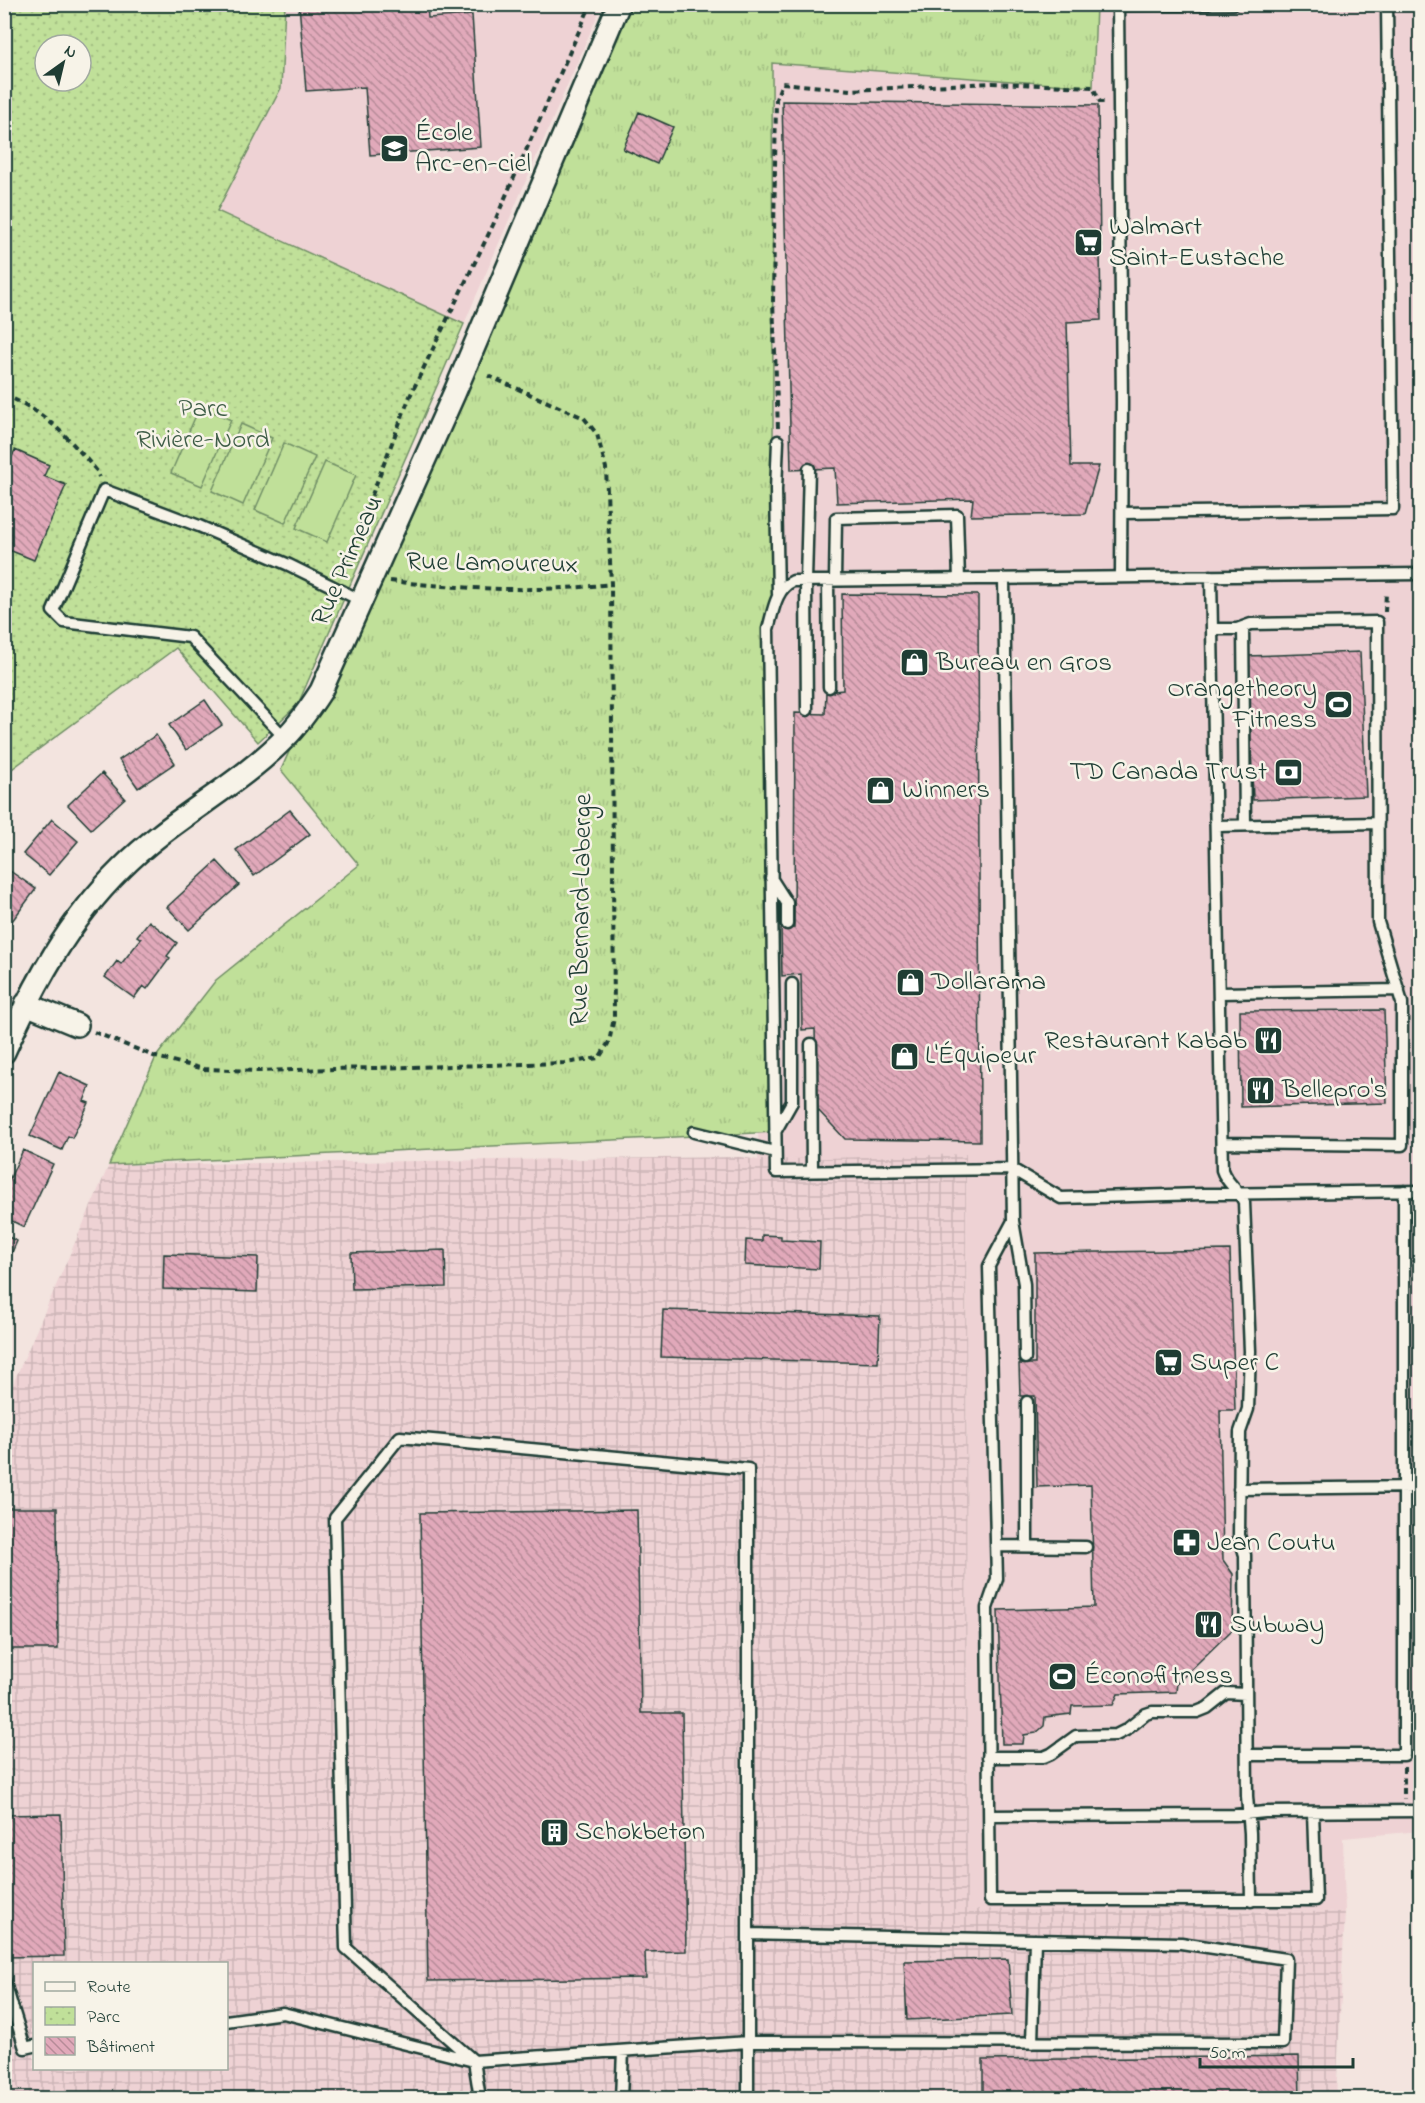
<svg xmlns="http://www.w3.org/2000/svg" width="1425" height="2103" font-family="'Indie Flower',sans-serif">
  <style>
    .built { fill: #eed2d4 }
    .industrial { fill: url(#industrial-grid); fill-rule: evenodd }
    .grass { fill: url(#grass-tufts); stroke: #708e66; stroke-width: 1.5 }
    .park { fill: url(#park-dots); stroke: #708e66; stroke-width: 1.5; fill-rule: evenodd }
    .garden { fill: #c0e099; stroke: #708e66; stroke-width: 1.5 }
    .building { fill: url(#building-back-hatch); stroke: #1f3d34; stroke-width: 1.5 }
    .lines { fill: none; stroke-linecap: round; stroke-linejoin: round }
    .service-casing { stroke: #1f3d34; stroke-width: 15 }
    .minor-casing { stroke: #1f3d34; stroke-width: 26 }
    .path { stroke: #1f3d34; stroke-width: 4; stroke-dasharray: 6 4.5; stroke-linecap: butt }
    .service { stroke: #f7f3e8; stroke-width: 10 }
    .minor { stroke: #f7f3e8; stroke-width: 21 }
    .labels { text-anchor: middle; dominant-baseline: central; stroke-width: 5; stroke-linejoin: round; paint-order: stroke }
    .poi-label { font-size: 27px; fill: #1f3d34; stroke: #f7f3e8; text-anchor: start }
    .park-label { font-size: 27px; fill: #3f5e48; stroke: #f7f3e8 }
    .street-label { font-size: 27px; fill: #1f3d34; stroke: #f7f3e8 }
  </style>
  <defs>
    <pattern id="industrial-grid" width="8" height="8" patternUnits="userSpaceOnUse" patternTransform="scale(1.5)"><rect width="8" height="8" fill="#eed2d4"/><path d="M0 4h8M4 0v8" fill="none" stroke="#ccb5b7"/></pattern>
    <pattern id="grass-tufts" width="24" height="20" patternUnits="userSpaceOnUse" patternTransform="scale(1.5)"><rect width="24" height="20" fill="#c0e099"/><path d="M3 7l-1-3M5 7V3M7 7l1-3M15 17l-1-3M17 17v-4M19 17l1-3" fill="none" stroke="#a5c184"/></pattern>
    <pattern id="park-dots" width="8" height="8" patternUnits="userSpaceOnUse" patternTransform="scale(1.5)"><rect width="8" height="8" fill="#c0e099"/><path d="M2 2h.1M6 6h.1" fill="none" stroke="#a5c184" stroke-width="1.8" stroke-linecap="round"/></pattern>
    <pattern id="building-back-hatch" width="6" height="6" patternUnits="userSpaceOnUse" patternTransform="scale(1.5)"><rect width="6" height="6" fill="#e1a9ba"/><path d="M-1 5l2 2M0 0l6 6M5-1l2 2" fill="none" stroke="#b68b98"/></pattern>
  </defs>
  <rect width="100%" height="100%" fill="#f3e4df"/>
  <filter id="ink" filterUnits="userSpaceOnUse"><feTurbulence type="fractalNoise" baseFrequency=".0167" numOctaves="2"/><feDisplacementMap in="SourceGraphic" scale="12" xChannelSelector="R" yChannelSelector="G"/><feConvolveMatrix kernelMatrix="1 2 1 2 8 2 1 2 1" color-interpolation-filters="sRGB"/></filter>
  <g filter="url(#ink)">
    <path class="built" d="M285,5h317l-138,319 -247,-113 64,-123z
      M770,5h650v1826l-77,7 2,74 -378,-3 -1,-754 -208,5z"/>
    <path class="industrial" d="M966,1154l1,755 378,3 -9,186h-1331v-696l104,-237 632,-8 17,3zM34,1964h192v104h-192z"/>
    <path class="grass" d="M617,5h479l-3,82 -321,-24 3,1069 -666,33 47,-108 60,-77 143,-115 -78,-95z"/>
    <path class="park" d="M5,5h280l-4,83 -64,123 247,113 -166,380 -40,38 -82,-94 -171,126zM45,45h36v36h-36z"/>
    <path class="garden" d="M200,406l31,14 -29,66 -31,-13z
      M241,424l31,14 -29,67 -31,-14z
      M284,443l31,14 -30,66 -30,-13z
      M325,462l31,13 -29,67 -31,-14z"/>
    <path class="building" d="M299,4h128l1,14 44,-3 9,132 -111,8 -5,-68 -59,4z
      M782,101l316,4 3,215 -34,2 4,144h28l-14,48 -114,2 2,-17 -136,4 -2,-35 -44,2z
      M639,112l34,15 -16,37 -34,-15z
      M15,450l34,15 -5,11 22,9 -32,75 -30,-12 4,-13 -4,-2v-59z
      M842,594l136,1 2,546 -135,-2 -28,-30 -2,-80 -13,1 -1,-56 -19,2 -1,-47 13,-1 1,-215 30,1 1,-22 17,-2z
      M1360,652l6,144 -113,4 -5,-144z
      M205,700l17,25 -36,25 -17,-25z
      M156,735l19,28 -37,25 -19,-28z
      M102,773l23,25 -34,31 -23,-24z
      M290,810l20,24 -56,42 -18,-26z
      M52,819l26,22 -29,34 -26,-21z
      M217,861l22,24 -50,45 -22,-23z
      M10,871l26,18 -27,36 -5,-2v-45z
      M149,921l28,22 -10,13 3,2 -23,31 -4,-3 -9,12 -29,-21 12,-16 4,3 20,-25 -4,-3z
      M1384,1010l3,93 -146,4 -1,-96z
      M59,1072l31,14 -6,15 5,2 -17,35 -4,-2 -6,14 -32,-14z
      M23,1150l30,14 -29,63 -20,-10v-26z
      M4,1235l13,6 -13,29z
      M762,1235l19,1v4l39,2 -1,27 -74,-4 1,-25 16,1z
      M445,1250l1,37 -94,2 -1,-36z
      M1230,1250l5,160h-15l3,150 10,14 -1,56 -55,53 -1,9 -58,2 -5,11 -41,1 -1,8 -26,3 -1,9 -8,7 -12,2 -1,9h-21l-4,-134 96,-3 -3,-122 -54,2 -2,-91h-15l-1,-32h16v-111z
      M164,1254l94,3 -1,35 -94,-3z
      M663,1310l217,6 -2,47 -217,-6z
      M4,1508h53l1,141h-54z
      M637,1510l4,203h41l4,238 -41,1 1,26 -218,3 -8,-468z
      M61,1814l3,142 -60,1v-142z
      M1008,1959l4,56 -105,5 -3,-59z
      M1299,2056l1,42h-317v-38z"/>
    <g class="lines">
      <defs>
        <path id="service" d="M778,441l-2,49 2,104
          M1122,513l271,-4 -6,-505
          M1420,574l-627,7c-18,8 -20,32 -25,48l8,543 236,-3 49,29 142,-4 217,-3
          M1211,576l11,594c4,13 17,20 22,32l6,149 -2,58 -8,23 -1,103 6,20 2,241 3,37 1,68
          M1121,577l1,-176 -4,-396 115,-1
          M1004,580l9,641 -24,45 8,313 -10,29 3,292h326l-3,-88
          M828,581l1,106
          M835,581l1,-63 121,-3 2,65
          M1243,627l2,198
          M1212,629h25l14,-5 126,-2 1,300 24,81v142l-180,-2
          M807,710l-1,-129 3,-112
          M285,738l-95,-101 -126,-15 -11,-11 51,-121 95,36 90,39 73,36
          M1216,826l162,-3
          M771,878l16,25v21
          M1220,993l179,-3
          M811,1044l1,127
          M694,1132l81,20
          M775,1132l17,-30v-118
          M1013,1221l11,63 1,74
          M1239,1489l181,-2
          M996,1546l90,1
          M1027,1546v-144
          M1247,1755h157v-564
          M988,1757h56l7,-3 25,-18 40,-1 10,-5 20,-16 6,-2h45l10,-4 19,-15 20,1
          M990,1816l245,-1 30,-3 155,-1
          M4,1980l21,68 9,-2
          M226,2021l57,-8 187,47
          M1032,2043l3,-103
          M474,2061l-128,-113 -11,-430 65,-81 348,32v629
          M480,2098l-6,-37 274,-19 535,1 3,-84 -105,-16 -433,-9
          M621,2098l2,-47"/>
        <path id="minor" d="M26,1004l51,21
          M4,1052c30,-67 64,-131 117,-183 49,-50 115,-81 164,-131 14,-14 25,-30 36,-47l133,-297 165,-390"/>
      </defs>
      <use href="#service" class="service-casing"/>
      <use href="#minor" class="minor-casing"/>
      <path class="path" d="M1100,245h3
        M4,395c43,17 63,42 93,76l2,6
        M778,428l-5,-127 3,-202 6,-16 69,7 141,-7 101,4 7,15h6
        M344,575l1,-10 65,-169 83,-171 98,-221
        M390,581c73,8 147,12 221,3
        M1385,612l1,-19
        M94,1032l62,25 48,12 53,2 308,-8 34,-5 10,-16 5,-24 -3,-434 -5,-116 -9,-34 -13,-16 -100,-44
        M1404,1767v32"/>
      <use href="#service" class="service"/>
      <use href="#minor" class="minor"/>
    </g>
  </g>
  <defs>
    <symbol id="school-square" viewBox="-11 -11 22 22"><rect x="-9" y="-9" width="18" height="18" rx="4" fill="#1f3d34" stroke="#f7f3e8"/><path d="M0-5L7-2L0 1L-7-2ZM-4 1L0 2.5L4 1V4Q0 6-4 4Z" fill="#fff"/></symbol>
    <symbol id="supermarket-square" viewBox="-11 -11 22 22"><rect x="-9" y="-9" width="18" height="18" rx="4" fill="#1f3d34" stroke="#f7f3e8"/><path d="M-6-5.5h2.5l.6 2H6L4.5 2H-2.5L-4.4-4H-6ZM-1.5 3.2a1.3 1.3 0 1 0 .1 0ZM3 3.2a1.3 1.3 0 1 0 .1 0Z" fill="#fff"/></symbol>
    <symbol id="shop-square" viewBox="-11 -11 22 22"><rect x="-9" y="-9" width="18" height="18" rx="4" fill="#1f3d34" stroke="#f7f3e8"/><path d="M-5-2.5h2.3a2.7 3.5 0 0 1 5.4 0H5L5.5 6h-11ZM-1.5-2.5h3a1.5 2.3 0 0 0-3 0Z" fill="#fff"/></symbol>
    <symbol id="stadium-square" viewBox="-11 -11 22 22"><rect x="-9" y="-9" width="18" height="18" rx="4" fill="#1f3d34" stroke="#f7f3e8"/><path d="M0-5a6.5 5 0 1 0 0 10a6.5 5 0 1 0 0-10ZM-3.5-1.8h7v3.6h-7Z" fill="#fff"/></symbol>
    <symbol id="bank-square" viewBox="-11 -11 22 22"><rect x="-9" y="-9" width="18" height="18" rx="4" fill="#1f3d34" stroke="#f7f3e8"/><path d="M-6-4H6V4H-6ZM0-2.3a2.3 2.3 0 1 0 0 4.6a2.3 2.3 0 1 0 0-4.6Z" fill="#fff"/></symbol>
    <symbol id="restaurant-square" viewBox="-11 -11 22 22"><rect x="-9" y="-9" width="18" height="18" rx="4" fill="#1f3d34" stroke="#f7f3e8"/><path d="M-5-6h1v4h1v-4h1v4h1v-4h1v5L-1.5 .5V6h-2V.5L-5-1ZM5-6V6H3V1.5H1.5Q1.5-4 5-6Z" fill="#fff"/></symbol>
    <symbol id="pharmacy-square" viewBox="-11 -11 22 22"><rect x="-9" y="-9" width="18" height="18" rx="4" fill="#1f3d34" stroke="#f7f3e8"/><path d="M-2-6h4v4h4v4h-4v4h-4v-4h-4v-4h4Z" fill="#fff"/></symbol>
    <symbol id="building-square" viewBox="-11 -11 22 22"><rect x="-9" y="-9" width="18" height="18" rx="4" fill="#1f3d34" stroke="#f7f3e8"/><path d="M-4-6H4V6H1V3H-1V6H-4ZM-2.5-4.3h1.7v1.8h-1.7ZM.8-4.3h1.7v1.8H.8ZM-2.5-1h1.7V.8h-1.7ZM.8-1h1.7V.8H.8Z" fill="#fff"/></symbol>
  </defs>
  <g fill-rule="evenodd">
    <use href="#school-square" x="378" y="132" width="33" height="33"/>
    <use href="#supermarket-square" x="1072" y="226" width="33" height="33"/>
    <use href="#shop-square" x="898" y="646" width="33" height="33"/>
    <use href="#stadium-square" x="1322" y="688" width="33" height="33"/>
    <use href="#bank-square" x="1272" y="756" width="33" height="33"/>
    <use href="#shop-square" x="864" y="774" width="33" height="33"/>
    <use href="#shop-square" x="894" y="966" width="33" height="33"/>
    <use href="#restaurant-square" x="1252" y="1024" width="33" height="33"/>
    <use href="#shop-square" x="888" y="1040" width="33" height="33"/>
    <use href="#restaurant-square" x="1244" y="1074" width="33" height="33"/>
    <use href="#supermarket-square" x="1152" y="1346" width="33" height="33"/>
    <use href="#pharmacy-square" x="1170" y="1526" width="33" height="33"/>
    <use href="#restaurant-square" x="1192" y="1608" width="33" height="33"/>
    <use href="#stadium-square" x="1046" y="1660" width="33" height="33"/>
    <use href="#building-square" x="538" y="1816" width="33" height="33"/>
  </g>
  <g class="labels">
    <g class="poi-label">
      <text x="415" y="133">École<tspan x="415" dy="31">Arc-en-ciel</tspan></text>
      <text x="1109" y="227">Walmart<tspan x="1109" dy="31">Saint-Eustache</tspan></text>
      <text x="936" y="663">Bureau en Gros</text>
      <text x="1317" y="689" text-anchor="end">Orangetheory<tspan x="1317" dy="31">Fitness</tspan></text>
      <text x="1267" y="772" text-anchor="end">TD Canada Trust</text>
      <text x="902" y="790">Winners</text>
      <text x="931" y="982">Dollarama</text>
      <text x="1247" y="1041" text-anchor="end">Restaurant Kabab</text>
      <text x="925" y="1056">L'Équipeur</text>
      <text x="1282" y="1090">Bellepro's</text>
      <text x="1190" y="1363">Super C</text>
      <text x="1207" y="1543">Jean Coutu</text>
      <text x="1230" y="1625">Subway</text>
      <text x="1084" y="1676">Éconofitness</text>
      <text x="575" y="1832">Schokbeton</text>
    </g>
    <g class="park-label">
      <text x="203" y="409">Parc<tspan x="203" dy="31">Rivière-Nord</tspan></text>
    </g>
    <g class="street-label">
      <text transform="translate(348 561) rotate(-66)">Rue Primeau</text>
      <text transform="translate(492 564) rotate(1)">Rue Lamoureux</text>
      <text transform="translate(582 910) rotate(-89)">Rue Bernard-Laberge</text>
    </g>
  </g>
  <rect width="1425" height="2103" fill="none" stroke="#f7f3e8" stroke-width="24"/>
  <rect x="12" y="12" width="1401" height="2079" fill="none" stroke="#1f3d34" stroke-width="2" filter="url(#ink)"/>
  <rect x="33" y="1962" width="195" height="108" fill="#f7f3e8" stroke="#a1aaa0" stroke-width="1.5"/>
  <rect x="45" y="1982" width="30" height="9" fill="#f7f3e8" stroke="#a1aaa0" stroke-width="1.5"/>
  <text x="87" y="1992" font-size="18" fill="#1f3d34">Route</text>
  <rect x="45" y="2007" width="30" height="18" fill="url(#park-dots)" stroke="#a1aaa0" stroke-width="1.5"/>
  <text x="87" y="2022" font-size="18" fill="#1f3d34">Parc</text>
  <rect x="45" y="2037" width="30" height="18" fill="url(#building-back-hatch)" stroke="#a1aaa0" stroke-width="1.5"/>
  <text x="87" y="2052" font-size="18" fill="#1f3d34">Bâtiment</text>
  <g transform="translate(63 63) rotate(34)"><circle r="28" fill="#f7f3e8" stroke="#a1aaa0" stroke-width="1.5"/>
  <path d="M0-4.5L10 22L0 15L-10 22Z" fill="#1f3d34"/>
  <text y="-9" font-size="16" font-weight="bold" text-anchor="middle" fill="#1f3d34">N</text>
  </g>
  <path d="M1200 2058v9h153v-9" fill="none" stroke="#1f3d34" stroke-width="3"/>
  <text x="1209" y="2058" font-size="18" fill="#1f3d34" stroke="#f7f3e8" stroke-width="4.5" paint-order="stroke">50 m</text>
</svg>
